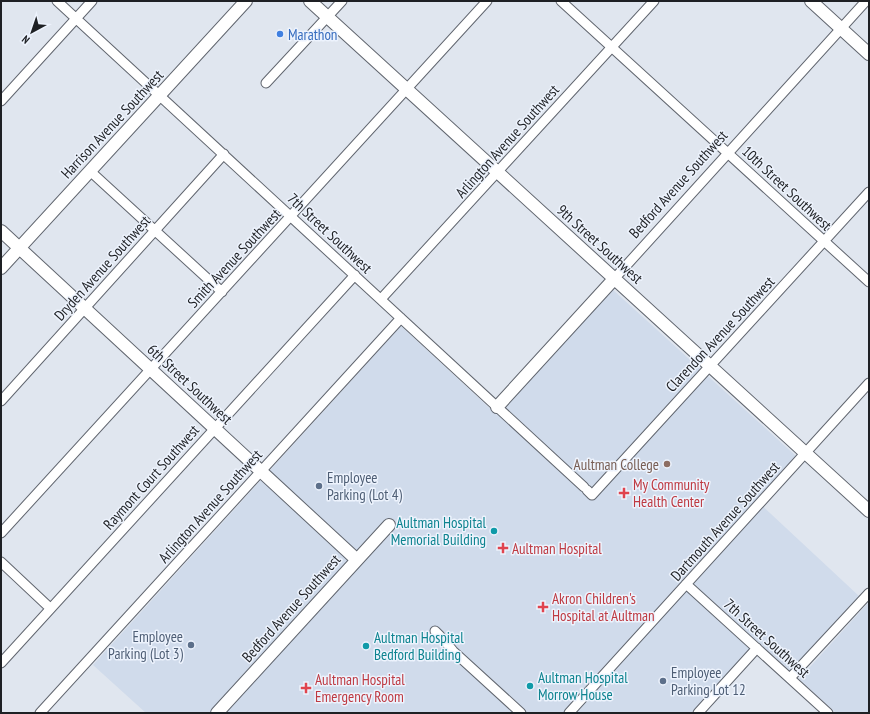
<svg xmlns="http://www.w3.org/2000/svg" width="870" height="714" font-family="'PT Sans Narrow',sans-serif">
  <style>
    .built { fill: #d0dbeb }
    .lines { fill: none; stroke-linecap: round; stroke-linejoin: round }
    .street-casing { stroke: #60656e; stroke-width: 11 }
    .secondary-casing { stroke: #60656e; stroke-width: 14 }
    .street { stroke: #fff; stroke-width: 9 }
    .secondary { stroke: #fff; stroke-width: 12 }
    .shop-dot { fill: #3f7fe0; stroke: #edf3fd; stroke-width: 1.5 }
    .education-dot { fill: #8d6e63; stroke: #edf3fd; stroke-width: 1.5 }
    .service-dot { fill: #5c6f8a; stroke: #edf3fd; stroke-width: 1.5 }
    .health-dot { fill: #e0444e; stroke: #edf3fd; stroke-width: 1.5 }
    .culture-dot { fill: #0f9aa8; stroke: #edf3fd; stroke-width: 1.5 }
    .labels { text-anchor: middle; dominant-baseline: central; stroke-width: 3; stroke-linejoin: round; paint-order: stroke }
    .shop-label { font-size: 15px; fill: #366cbe; stroke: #edf3fd; text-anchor: start }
    .street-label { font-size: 15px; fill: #1e2024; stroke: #edf3fd }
    .education-label { font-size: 15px; fill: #785e54; stroke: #edf3fd; text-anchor: end }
    .service-label { font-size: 15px; fill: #4e5e75; stroke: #edf3fd; text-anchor: start }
    .health-label { font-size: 15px; fill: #be3a42; stroke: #edf3fd; text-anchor: start }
    .culture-label { font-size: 15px; fill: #0d838f; stroke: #edf3fd; text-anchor: start }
  </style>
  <rect width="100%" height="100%" fill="#e0e6ef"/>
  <path class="built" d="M612,289l184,167 -40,44 103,96 -69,75 -33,-30 -66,72h-545l-53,-48 308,-339 96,89z
    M869,602v111h-33l-37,-34z"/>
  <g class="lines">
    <defs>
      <path id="street" d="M57,1l527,486
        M561,1l308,281
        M266,83l76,-82
        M1,101l91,-100
        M90,171l132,121
        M614,279l252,-278
        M381,299l273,-298
        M1,401l223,-247
        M587,490l5,5 277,-303
        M1,533l486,-532
        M1,562l49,46
        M686,584l142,129
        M435,631l5,5
        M443,639l10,12 68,62
        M1,663l354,-388
        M790,678l79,-85
        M40,713l361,-395
        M569,713l300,-330
        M698,713l59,-65"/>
      <path id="secondary" d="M310,1l559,510
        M811,1l58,53
        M1,231l356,329
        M1,268l245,-267
        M497,407l117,-128
        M217,713l172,-188"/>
    </defs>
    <use href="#street" class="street-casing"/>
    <use href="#secondary" class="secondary-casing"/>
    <use href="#street" class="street"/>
    <use href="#secondary" class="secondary"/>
  </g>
  <circle class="shop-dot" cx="280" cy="34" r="4"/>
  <circle class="education-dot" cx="667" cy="464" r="4"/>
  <g class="service-dot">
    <circle cx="319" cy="486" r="4"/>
    <circle cx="191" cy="645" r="4"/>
    <circle cx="663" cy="681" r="4"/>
  </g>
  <g class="health-dot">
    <path d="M622 487h4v4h4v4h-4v4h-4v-4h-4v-4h4z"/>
    <path d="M501 542h4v4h4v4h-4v4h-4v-4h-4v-4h4z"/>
    <path d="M541 601h4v4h4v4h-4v4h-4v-4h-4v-4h4z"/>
    <path d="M304 682h4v4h4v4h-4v4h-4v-4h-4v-4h4z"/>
  </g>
  <g class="culture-dot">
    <circle cx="494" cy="531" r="4"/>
    <circle cx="366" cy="646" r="4"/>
    <circle cx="530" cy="686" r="4"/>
  </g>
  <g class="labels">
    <g class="shop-label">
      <text x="288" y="34">Marathon</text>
    </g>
    <g class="street-label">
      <text transform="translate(112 124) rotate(-47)">Harrison Avenue Southwest</text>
      <text transform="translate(507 141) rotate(-48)">Arlington Avenue Southwest</text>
      <text transform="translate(678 184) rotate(-48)">Bedford Avenue Southwest</text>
      <text transform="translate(787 188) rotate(43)">10th Street Southwest</text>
      <text transform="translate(330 233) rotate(43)">7th Street Southwest</text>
      <text transform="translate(600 244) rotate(42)">9th Street Southwest</text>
      <text transform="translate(234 258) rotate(-47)">Smith Avenue Southwest</text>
      <text transform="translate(102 268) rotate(-48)">Dryden Avenue Southwest</text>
      <text transform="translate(720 334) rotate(-47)">Clarendon Avenue Southwest</text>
      <text transform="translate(190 384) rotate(43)">6th Street Southwest</text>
      <text transform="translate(151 477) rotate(-48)">Raymont Court Southwest</text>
      <text transform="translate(210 506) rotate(-48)">Arlington Avenue Southwest</text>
      <text transform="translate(725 521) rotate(-48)">Dartmouth Avenue Southwest</text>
      <text transform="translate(291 608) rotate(-48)">Bedford Avenue Southwest</text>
      <text transform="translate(767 638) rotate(42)">7th Street Southwest</text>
    </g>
    <g class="education-label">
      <text x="659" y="464">Aultman College</text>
    </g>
    <g class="service-label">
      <text x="327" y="477">Employee<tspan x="327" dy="17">Parking (Lot 4)</tspan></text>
      <text x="183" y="636" text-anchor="end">Employee<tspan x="183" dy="17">Parking (Lot 3)</tspan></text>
      <text x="671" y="672">Employee<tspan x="671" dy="17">Parking Lot 12</tspan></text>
    </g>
    <g class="health-label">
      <text x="633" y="484">My Community<tspan x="633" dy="17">Health Center</tspan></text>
      <text x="512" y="548">Aultman Hospital</text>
      <text x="552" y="598">Akron Children's<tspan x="552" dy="17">Hospital at Aultman</tspan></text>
      <text x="315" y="679">Aultman Hospital<tspan x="315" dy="17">Emergency Room</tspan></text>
    </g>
    <g class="culture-label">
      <text x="486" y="522" text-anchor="end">Aultman Hospital<tspan x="486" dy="17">Memorial Building</tspan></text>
      <text x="374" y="637">Aultman Hospital<tspan x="374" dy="17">Bedford Building</tspan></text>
      <text x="538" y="677">Aultman Hospital<tspan x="538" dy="17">Morrow House</tspan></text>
    </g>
  </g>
  <rect width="870" height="714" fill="none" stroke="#1e2024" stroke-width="4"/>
  <g transform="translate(32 32) rotate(220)" stroke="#edf3fd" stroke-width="3" paint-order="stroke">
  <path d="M0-3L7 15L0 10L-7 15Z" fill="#1e2024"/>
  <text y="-6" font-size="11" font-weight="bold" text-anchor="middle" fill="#1e2024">N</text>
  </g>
</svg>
